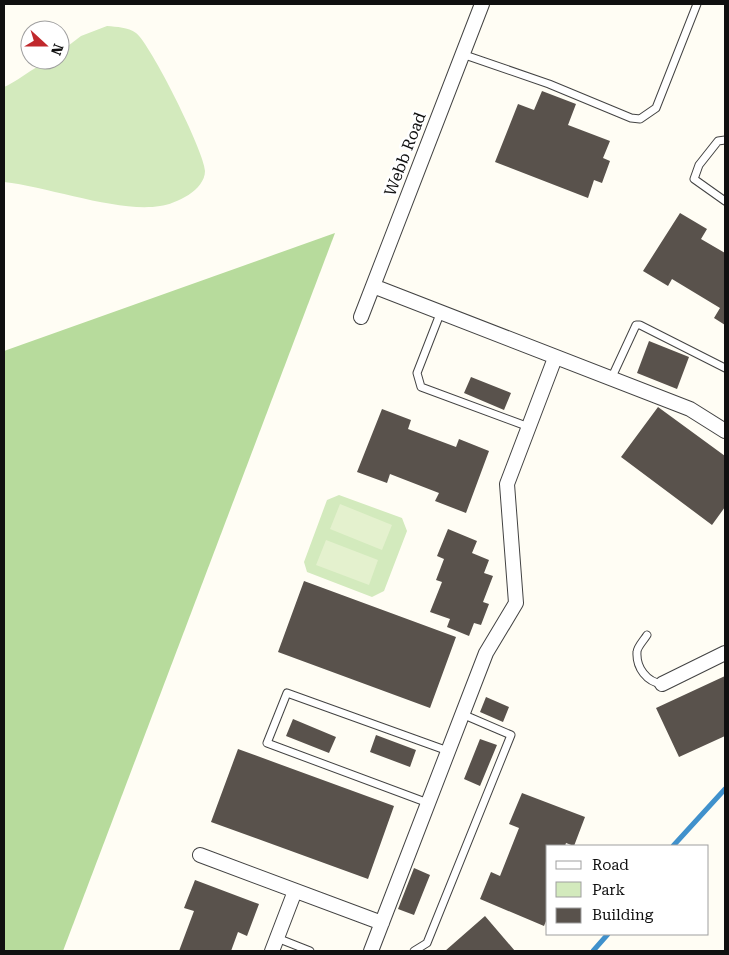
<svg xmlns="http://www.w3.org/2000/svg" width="729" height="955" font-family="'Roboto Serif',serif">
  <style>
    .green { fill: #d3eabd }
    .forest { fill: #b7db9c }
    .pitch { fill: #e4f1ce }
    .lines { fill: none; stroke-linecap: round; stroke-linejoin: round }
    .stream { stroke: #4091cc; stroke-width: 5 }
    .building { fill: #59524c }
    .service-casing { stroke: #434343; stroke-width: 9 }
    .minor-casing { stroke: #434343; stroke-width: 16 }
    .service { stroke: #fff; stroke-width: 7 }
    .minor { stroke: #fff; stroke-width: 14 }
    .labels { text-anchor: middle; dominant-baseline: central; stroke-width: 5; stroke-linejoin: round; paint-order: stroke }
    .street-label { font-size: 16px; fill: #101010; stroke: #fff }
  </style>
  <rect width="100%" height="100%" fill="#fffdf4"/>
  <path class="green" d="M107,26c10,1 21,1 29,7 14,10 69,120 69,138 0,19 -29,33 -45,35 -41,7 -111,-19 -156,-24v-95c19,-8 35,-27 56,-27v-8l21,-16z
    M339,495l63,23 5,13 -23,60 -12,6 -65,-25 -3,-10 23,-62z"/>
  <path class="forest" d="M335,233l-272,718h-59v-600z"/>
  <path class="pitch" d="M340,504l52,21 -10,25 -52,-21z
    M326,540l52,20 -9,25 -53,-20z"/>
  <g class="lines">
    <path class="stream" d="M673,846l52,-57
      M593,951l15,-17"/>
  </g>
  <path class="building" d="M542,91l34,13 -8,21 42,16 -7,17 7,3 -8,22 -8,-3 -6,18 -93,-36 23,-58 16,6z
    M680,213l27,16 -6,10 24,14v72l-11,-7 6,-10 -48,-29 -4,7 -25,-15z
    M649,341l40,16 -12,32 -40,-16z
    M471,377l40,16 -7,17 -40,-17z
    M658,407l67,49v51l-13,18 -91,-68z
    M382,409l29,11 -3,9 48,18 3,-8 30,12 -23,62 -31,-12 4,-8 -49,-19 -3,9 -30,-11z
    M448,529l29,12 -5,12 17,7 -5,13 9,3 -10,26 6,2 -8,21 -7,-2 -5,13 -22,-9 3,-8 -20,-7 12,-30 -6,-2 8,-21 -7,-3z
    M304,581l152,56 -26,71 -152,-56z
    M725,676v60l-46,21 -23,-49z
    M486,697l23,10 -6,15 -23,-10z
    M293,719l43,18 -7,16 -43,-17z
    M376,735l40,15 -6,17 -40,-15z
    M480,739l17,6 -17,41 -16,-7z
    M238,749l156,57 -26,73 -157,-57z
    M522,793l63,24 -11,29 -8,-3 -1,3h-17v70l-4,10 -64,-27 11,-27 9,4 19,-48 -10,-4z
    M414,868l16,7 -16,40 -16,-6z
    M195,880l64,24 -12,32 -9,-4 -7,19h-52l15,-40 -10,-3z
    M485,916l30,35h-70z"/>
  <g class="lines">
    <defs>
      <path id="service" d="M462,54l87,30 82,34 9,1 16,-11 41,-104
        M725,140l-7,1 -19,24 -5,14 31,22
        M440,314l-23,59 4,14 108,40
        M611,379l25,-54h4l85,43
        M647,635c-3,5 -10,12 -10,17 -1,16 10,30 25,32
        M428,803l-161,-60 20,-50 161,58
        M277,938l33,13
        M414,951l13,-8 84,-208 -49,-21"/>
      <path id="minor" d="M373,286l317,123 35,22
        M361,317l121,-313
        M662,684l63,-31
        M200,855l182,68
        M272,951l23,-60
        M371,951l115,-298 30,-50 -9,-119 48,-126"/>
    </defs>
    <use href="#service" class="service-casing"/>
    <use href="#minor" class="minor-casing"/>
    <use href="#service" class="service"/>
    <use href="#minor" class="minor"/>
  </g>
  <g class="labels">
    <g class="street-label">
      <text transform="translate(405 154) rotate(-69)">Webb Road</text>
    </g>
  </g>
  <rect width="729" height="955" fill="none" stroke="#101010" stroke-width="10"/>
  <rect x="546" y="845" width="162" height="90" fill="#ffffff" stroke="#9f9f9f"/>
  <rect x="556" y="861" width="25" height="8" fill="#ffffff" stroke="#9f9f9f"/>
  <text x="592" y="870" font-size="15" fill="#101010">Road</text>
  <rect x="556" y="882" width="25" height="15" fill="#d3eabd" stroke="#9f9f9f"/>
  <text x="592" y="895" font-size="15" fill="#101010">Park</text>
  <rect x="556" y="908" width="25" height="15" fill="#59524c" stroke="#9f9f9f"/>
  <text x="592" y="920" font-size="15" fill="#101010">Building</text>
  <g transform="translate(45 45) rotate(111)"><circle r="24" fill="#ffffff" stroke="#9f9f9f"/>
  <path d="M0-4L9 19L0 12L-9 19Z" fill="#c0282c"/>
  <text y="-8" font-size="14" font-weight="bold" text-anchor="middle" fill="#101010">N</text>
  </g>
</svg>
